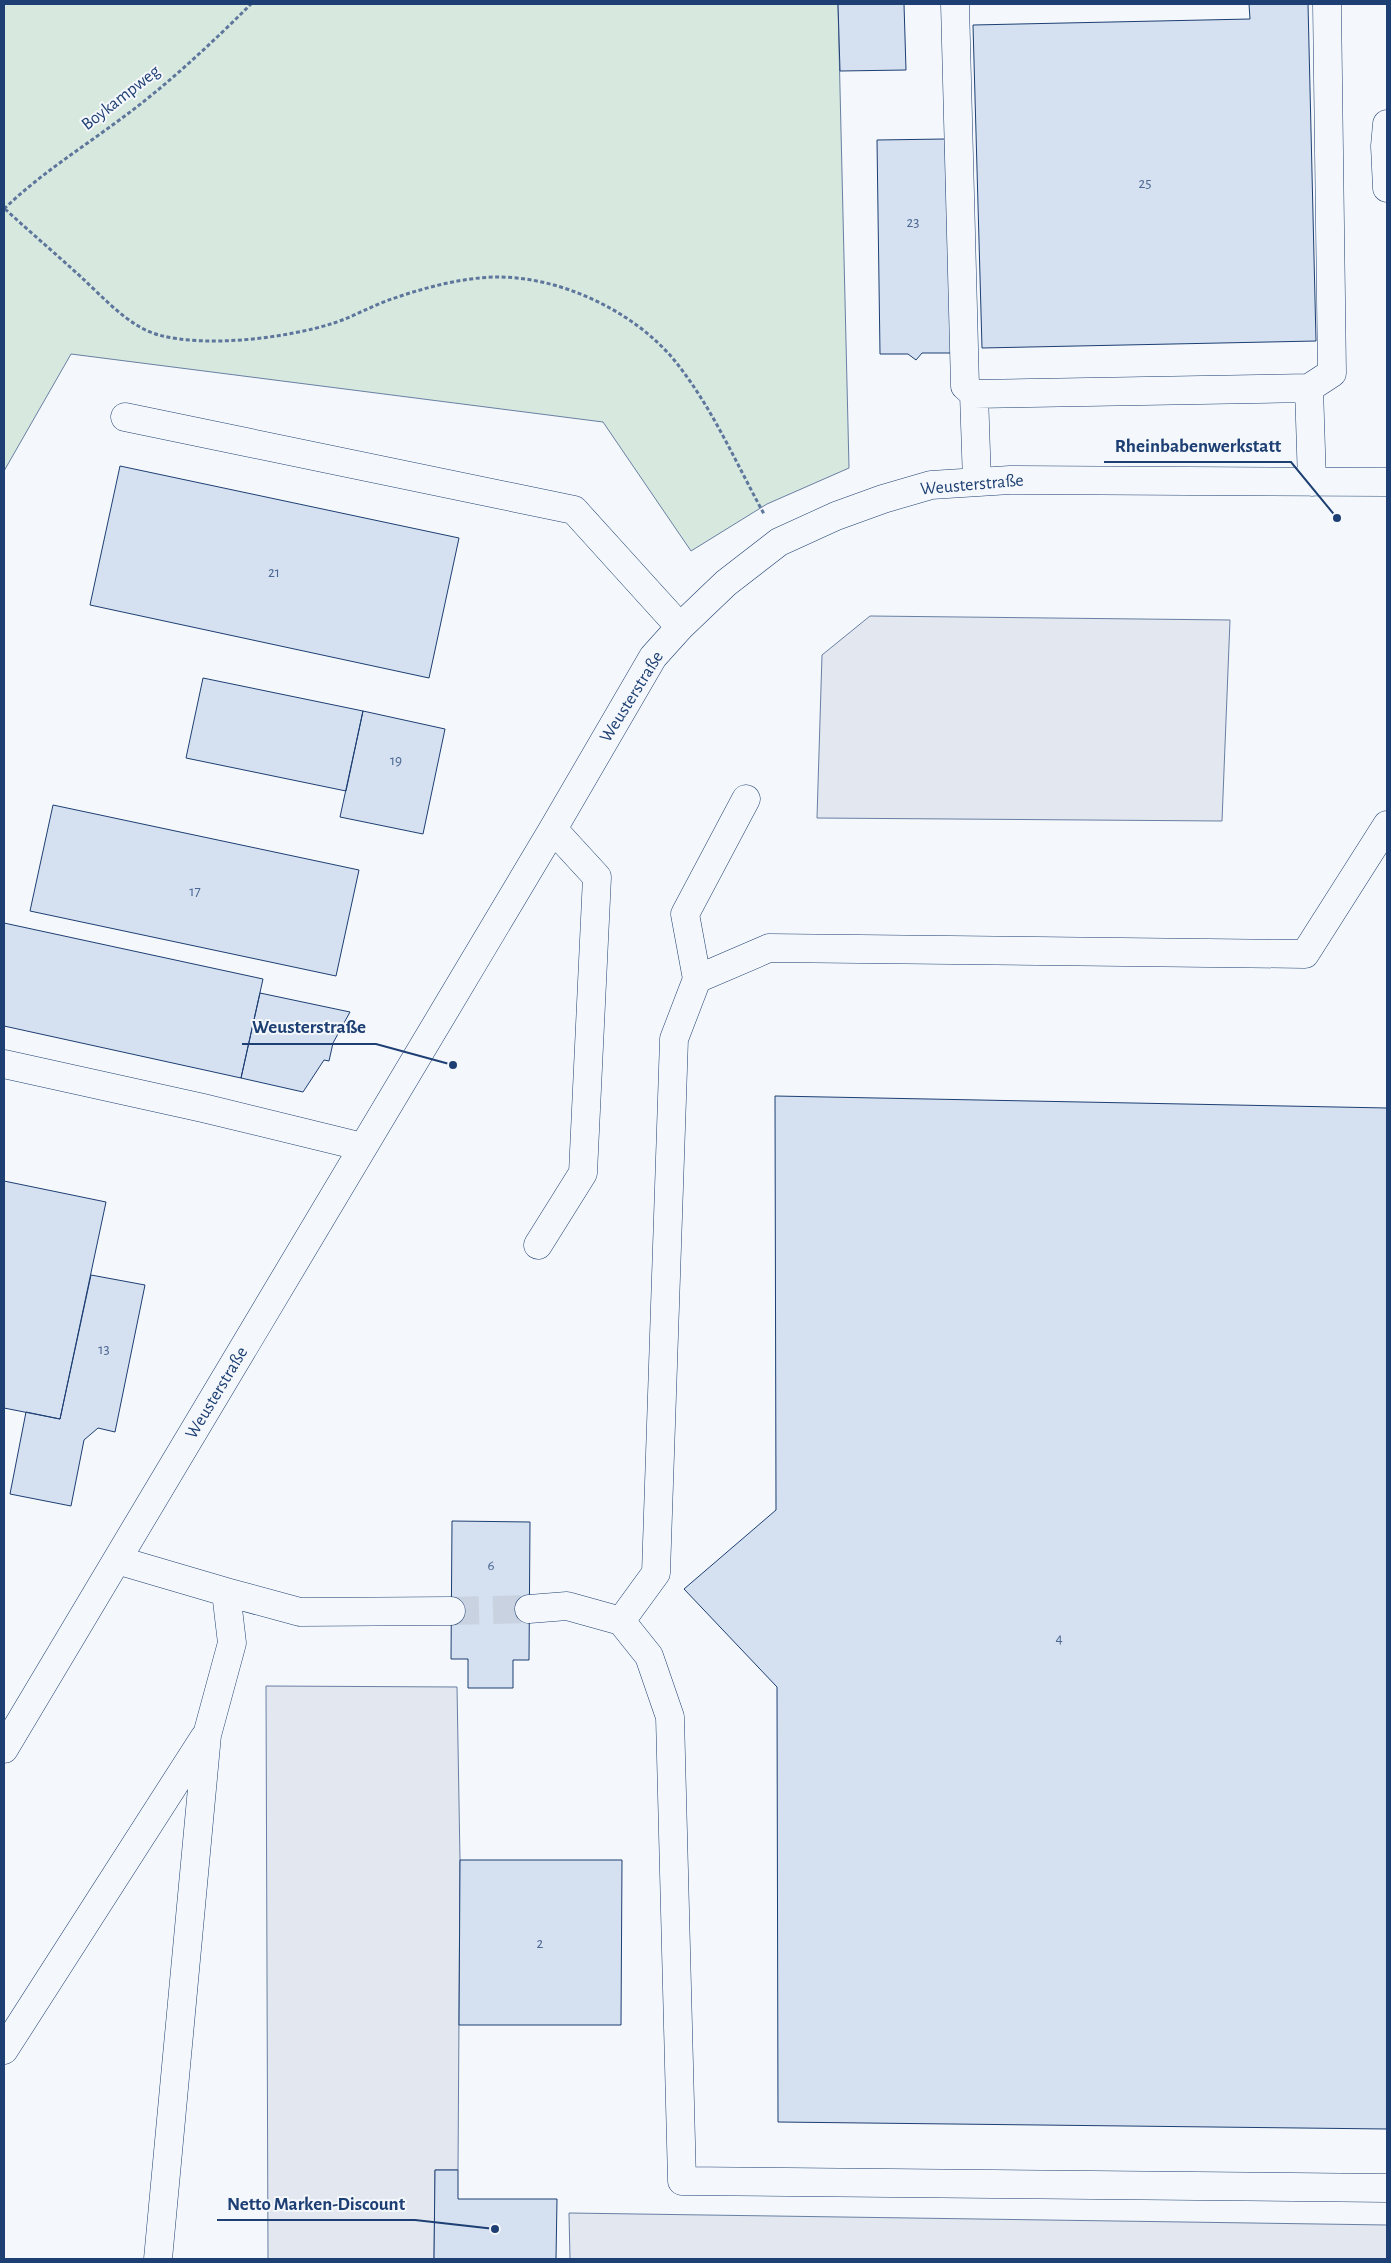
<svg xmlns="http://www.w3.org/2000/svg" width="1391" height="2263" font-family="'Alegreya Sans',sans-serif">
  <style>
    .park { fill: #d7e8df; stroke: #687fa3 }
    .parking { fill: #e3e8f0; stroke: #687fa3 }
    .building { fill: #d5e0f0; stroke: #1d3f73 }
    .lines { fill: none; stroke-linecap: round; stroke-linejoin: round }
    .minor-tunnel { stroke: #c9d2e0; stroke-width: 28; stroke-dasharray: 28 14; stroke-linecap: butt }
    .minor-casing { stroke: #1d3f73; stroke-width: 29 }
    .path { stroke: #5e769c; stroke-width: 3; stroke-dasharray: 4 2.5; stroke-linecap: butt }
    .minor { stroke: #f4f7fb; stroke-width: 28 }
    .labels { text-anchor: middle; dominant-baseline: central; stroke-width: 4; stroke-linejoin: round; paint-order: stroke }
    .number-label { font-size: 15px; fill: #4b6792 }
    .street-label { font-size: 18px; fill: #1d3f73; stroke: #f4f7fb }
    .leader { fill: none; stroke: #1d3f73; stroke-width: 2 }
    .callout-dot { fill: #1d3f73; stroke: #f4f7fb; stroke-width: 2 }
    .callout-label { font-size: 19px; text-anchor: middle; font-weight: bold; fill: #1d3f73; stroke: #f4f7fb; stroke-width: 4; stroke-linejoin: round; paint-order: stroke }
  </style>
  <rect width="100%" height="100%" fill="#f4f7fb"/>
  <path class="park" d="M4,4h834l11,464 -82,36 -76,47 -88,-129 -532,-68 -67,117z"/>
  <path class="parking" d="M870,616l360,4 -8,201 -405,-3 5,-163z
    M266,1686l191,1 3,173 -2,310h-23l-1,89h-166z
    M569,2213l818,12v34h-817z"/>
  <path class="building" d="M838,4h66l2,66 -66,1z
    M1249,4h59l8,337 -334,7 -9,-323 277,-6z
    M945,139l6,214h-29l-6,7 -8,-6h-28l-3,-214z
    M120,466l339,72 -30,140 -339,-73z
    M203,678l160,33 -17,80 -160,-33z
    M363,711l82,18 -22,105 -83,-17z
    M53,805l306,65 -23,106 -306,-65z
    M4,923l259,56 -22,99 -237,-52z
    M260,993l90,19 -17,31 -4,18 -5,-1 -21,32 -62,-14z
    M775,1096l612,12v1021l-609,-7 -1,-435 -93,-98 92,-79z
    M4,1181l102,21 -46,217 -56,-11z
    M91,1275l54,10 -30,147 -17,-4 -14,12 -13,66 -61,-12 16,-82 34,7z
    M452,1521l78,1 -1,138h-16v28h-45v-29h-17z
    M460,1860h162l-1,165h-162z
    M435,2170h23v29h99l-1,60h-122z"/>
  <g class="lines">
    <path class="minor-tunnel" d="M451,1611l78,-2"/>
    <defs>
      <path id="minor" d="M955,4l10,382 9,8
        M1387,124l-2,22 2,42
        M1309,388l23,-15 -5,-369
        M125,417l449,93 106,117
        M977,482l-3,-88 335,-6 3,94
        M697,979l-12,-65 61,-115
        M4,1064l199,44 160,39
        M538,1245l45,-72 14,-296 -44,-48
        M117,1560l109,32 6,51 -25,92 -49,524
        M226,1592l74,20 151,-1
        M529,1609l38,-3 54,15 28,35 21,61 12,464 705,7
        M621,1621l35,-48 18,-534 23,-60 72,-31 536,6 82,-129
        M4,1749l549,-920 100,-172 27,-30 46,-44 53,-41 57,-26 47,-17 48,-14 79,-5 377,2
        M4,2050l200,-312"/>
    </defs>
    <use href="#minor" class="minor-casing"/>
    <path class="path" d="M4,209c36,-35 78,-61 118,-91 44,-32 91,-76 129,-114
      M5,209c25,23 51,45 76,68 22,20 48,50 78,58 48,13 128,3 175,-12 18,-6 34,-15 52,-22 34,-12 72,-23 109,-24 65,-1 139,34 180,84 37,46 61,102 89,153"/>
    <use href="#minor" class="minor"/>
  </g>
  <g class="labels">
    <g class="number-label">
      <text x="1145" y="183">25</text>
      <text x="913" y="222">23</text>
      <text x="274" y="572">21</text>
      <text x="396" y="760">19</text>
      <text x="195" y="891">17</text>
      <text x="104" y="1349">13</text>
      <text x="491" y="1565">6</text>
      <text x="1059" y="1638">4</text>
      <text x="540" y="1943">2</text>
    </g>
    <g class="street-label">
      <text transform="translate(121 98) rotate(-38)">Boykampweg</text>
      <text transform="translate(972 485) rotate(-5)">Weusterstraße</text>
      <text transform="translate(632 697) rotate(-58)">Weusterstraße</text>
      <text transform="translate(217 1393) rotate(-59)">Weusterstraße</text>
    </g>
  </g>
  <path class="leader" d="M1337 518L1291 462H1104M453 1065L376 1044H242M495 2229L415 2220H217"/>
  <g class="callout-dot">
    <circle cx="1337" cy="518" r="5"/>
    <circle cx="453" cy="1065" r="5"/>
    <circle cx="495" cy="2229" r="5"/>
  </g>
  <g class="callout-label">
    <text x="1198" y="452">Rheinbabenwerkstatt</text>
    <text x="309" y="1033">Weusterstraße</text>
    <text x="316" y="2210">Netto Marken-Discount</text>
  </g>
  <rect width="1391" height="2263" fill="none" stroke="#1d3f73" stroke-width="10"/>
</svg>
